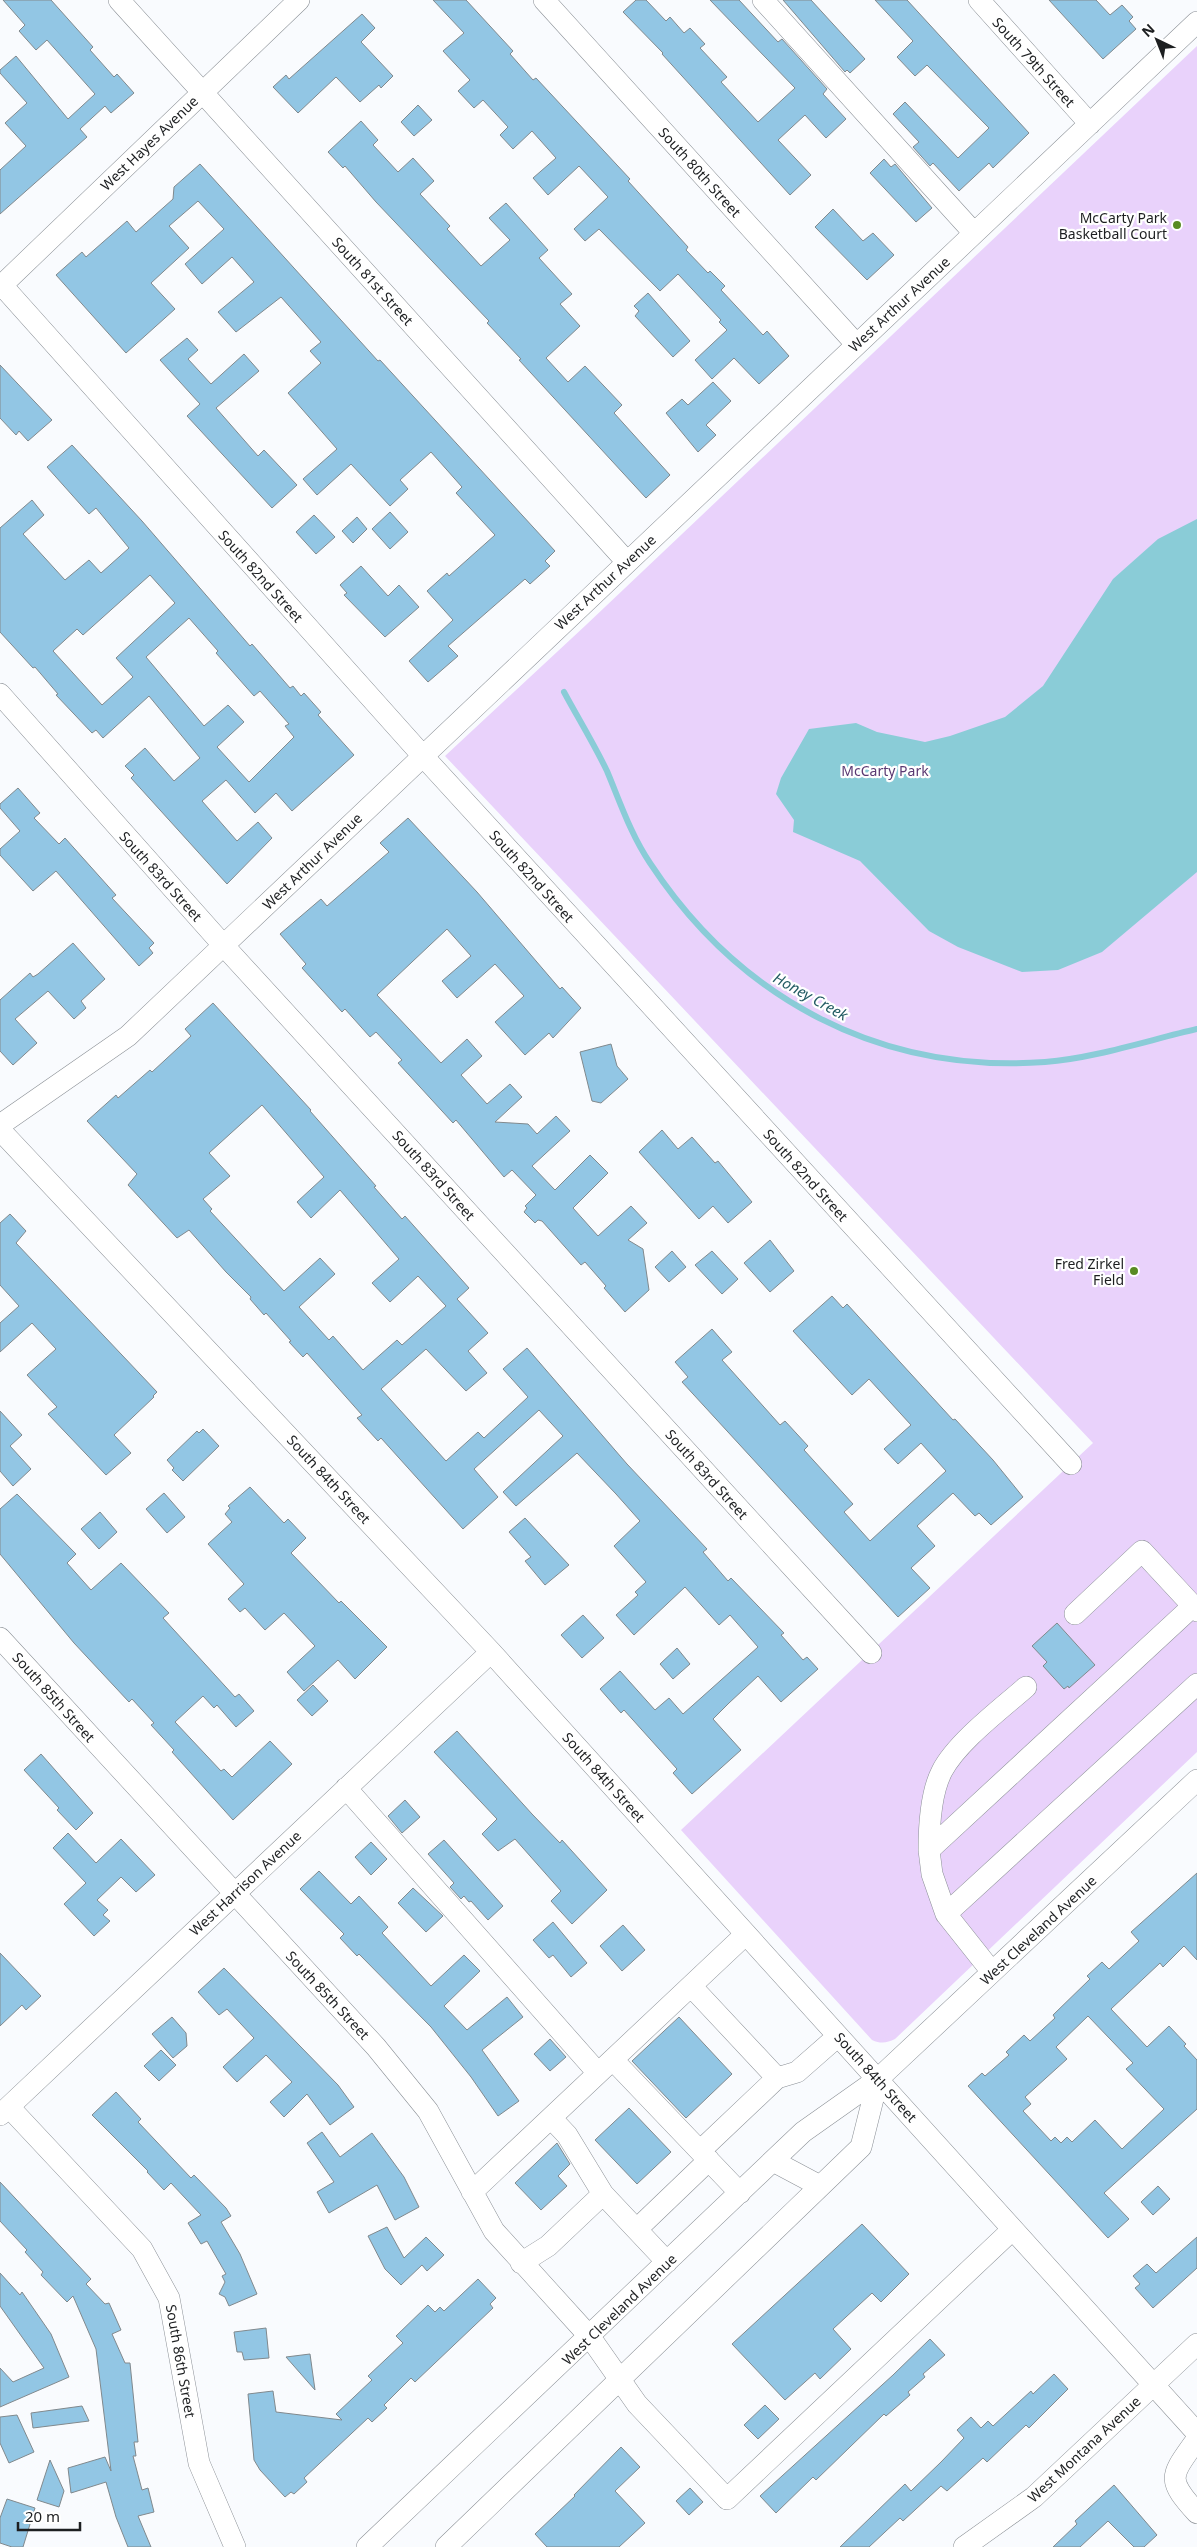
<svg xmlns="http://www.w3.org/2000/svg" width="1197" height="2547" font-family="'Noto Sans',sans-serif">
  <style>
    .green { fill: #e9d2fb }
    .water { fill: #8accd7 }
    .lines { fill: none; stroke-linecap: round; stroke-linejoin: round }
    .stream { stroke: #8accd7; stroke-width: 6 }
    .building { fill: #92c6e4; stroke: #81898d; fill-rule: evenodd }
    .minor-casing { stroke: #8b9096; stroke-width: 22 }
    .minor { stroke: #fff; stroke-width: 21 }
    .poi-dot { fill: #588b22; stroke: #fff; stroke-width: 2 }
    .labels { text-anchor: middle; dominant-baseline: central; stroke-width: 4.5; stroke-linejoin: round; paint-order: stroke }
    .street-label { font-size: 14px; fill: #1d1f21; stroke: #fff }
    .poi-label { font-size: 14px; fill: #1d1f21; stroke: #fff; text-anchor: end }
    .park-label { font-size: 14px; fill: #5b3972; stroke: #fff }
    .water-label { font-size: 15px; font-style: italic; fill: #245c64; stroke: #fff }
  </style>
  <rect width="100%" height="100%" fill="#f9fbfe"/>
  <path class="green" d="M1197,46v1706l-302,287c-8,4 -14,5 -23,1l-191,-210 412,-387 -648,-687 141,-131z"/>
  <path class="water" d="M1197,519v353l-95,80 -44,18 -36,2 -64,-25 -29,-16 -69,-70 -67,-29 1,-12 -18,-26 5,-16 28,-49 47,-6 21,9 48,10 25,-6 55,-19 38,-31 70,-107 45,-40z"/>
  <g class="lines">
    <path class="stream" d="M564,692c14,26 30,52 43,79 13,31 24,64 43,92 90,137 231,211 395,199 50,-4 104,-22 152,-33"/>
  </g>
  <path class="building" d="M3,0h48l42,47 -3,3 24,27 3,-3 17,19 -23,20 -6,-7 -25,23 7,8 -87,77v-44l26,-24 -21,-23 22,-20 -27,-30v-3l16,-14 52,63 27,-25 -48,-54 -11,10 -17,-19 6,-6z
    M433,0h33l47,51 -3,3 23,26 3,-2 94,101 -2,2 60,66 -2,3 22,23 2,-2 15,15 -4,4 42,45 4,-4 22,25 -30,28 -25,-26 -22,21 -17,-19 32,-30 -8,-8 2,-2 -43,-46 -18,17 -61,-62 -14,12 -11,-12 34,-32 -29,-31 -31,29 -15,-17 23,-20 -24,-27 -19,18 -13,-14 8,-8 -25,-27 -9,8 -16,-17 12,-11 -27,-29 21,-18z
    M636,0h10l20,21 4,-4 14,16 6,-5 15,16 -5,4 27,29 -6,5 37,40 37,-34 -85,-88h29l39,42 4,-3 45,50 -4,5 23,25 -20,19 -21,-23 -27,25 33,35 -21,20 -128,-141 1,-1 -40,-41z
    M783,0h28l54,59 -15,14 -3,-3 -2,2z
    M875,0h32l122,133 -36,35 -4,-5 -30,28 -26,-28 -3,3 -17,-19 6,-5 -26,-28 12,-12 53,56 31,-30 -62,-63 -12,11 -18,-19 16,-16z
    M1049,0h47l14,15 12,-10 11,12 -4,4 7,8 -33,30z
    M362,14l13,14 -14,14 32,34 -12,12 -2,-3 -19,17 -24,-25 -38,36 -25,-26 13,-12 3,4z
    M418,105l14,15 -18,16 -13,-14z
    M361,121l17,19 -5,5 25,27 15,-14 21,23 -14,13 30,32 -3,3 34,37 29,-26 -21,-22 17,-15 42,47 -9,8 33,36 -12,10 20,22 -34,32 22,24 17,-16 37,39 -8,8 56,62 -24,23 -127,-138 2,-1 -34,-36 2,-2 -113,-119 -31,-36 -2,2 -15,-16z
    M884,159l7,8 4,-3 37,44 -16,14 -46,-49z
    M200,164l178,197 2,-1 175,191 -10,10 5,5 -20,18 -5,-5 -77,67 10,10 -30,26 -19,-21 44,-41 -26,-29 20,-18 2,3 46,-41 -39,-42 6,-6 -31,-35 -31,28 8,9 -18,17 -39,-42 -34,31 -14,-16 34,-30 -49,-56 33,-30 -11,-12 11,-9 -40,-45 -45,35 -18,-20 36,-30 -22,-25 -30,27 -17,-20 39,-35 -26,-28 -29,25 20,22 -38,35 24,26 -49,44 -70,-78 26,-23 4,5 41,-36 9,11 37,-33 1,-12z
    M833,209l30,32 10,-8 21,22 -27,25 -52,-53z
    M648,293l42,48 -17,16 -38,-41 4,-5 -5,-5z
    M187,338l11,12 -10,9 23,25 33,-30 15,17 -43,37 42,48 6,-6 33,35 -25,23 -85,-92 13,-12 -40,-44z
    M0,365l52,55 -24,21 -9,-10 -3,4 -16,-17z
    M713,382l18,19 -25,24 10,10 -18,17 -32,-39 16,-14 6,6z
    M72,445l70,76 108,125 2,-2 38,44 3,-2 8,10 3,-3 17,19 -3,3 36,40 -62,56 -16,-18 -21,20 -29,-33 -24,21 35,40 21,-19 14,16 -45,46 -96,-106 3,-3 -9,-9 20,-18 29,33 26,-23 -51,-62 -46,42 -7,-8 -4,3 -36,-38 2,-1 -23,-27 -2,1 -33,-36v-104l32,-28 12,15 -21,19 42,46 24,-20 12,13 28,-25 -33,-40 -7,6 -42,-47zM150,575l25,28 -59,55 17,19 -31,28 -49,-54 24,-22 6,6zM189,618l29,33 -2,2 38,43 6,-5 29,33 -4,2 9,11 -45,45 -32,-35 27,-25 -16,-17 -24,21 -58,-69z
    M390,512l18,20 -18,17 -18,-20z
    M314,515l21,22 -19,17 -20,-22z
    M357,517l10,12 -14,14 -11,-12z
    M361,566l27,30 11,-11 20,22 -34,30 -41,-42 3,-2 -7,-8z
    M18,788l22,25 -6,5 25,26 6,-6 51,57 -4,3 42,45 -5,5 4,5 -14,13 -83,-95 -23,20 -33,-36v-6l20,-18 -20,-23v-4z
    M408,818l69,74 83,97 2,-2 19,21 -28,30 -4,-5 -24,22 -30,-33 29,-26 -29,-32 -38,34 -15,-17 29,-25 -24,-27 -70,66 64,68 26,-24 15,17 -21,19 26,29 23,-20 12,13 -27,25 33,2 9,10 19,-18 14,15 -38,35 23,24 35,-35 18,18 -35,35 25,28 33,-30 16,17 -19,17 15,9 6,41 -24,22 -21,-24 2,-2 -21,-24 -4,3 -39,-44 -4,-1 -3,3 -11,-11 3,-4 -2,-2 11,-11 -24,-25 -8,7 -48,-57 -3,3 -55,-60 4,-3 -26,-28 -6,5 -25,-28 -3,3 -40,-44 4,-4 -26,-30 41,-35 6,7 62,-54 -9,-9z
    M73,943l32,36 -24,22 5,7 -12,11 -26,-28 -33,28 22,24 -24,22 -13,-14v-51l30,-27 3,4 5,-3z
    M213,1003l98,107 -1,1 66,75 -2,1 28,32 3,-3 64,72 -12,11 31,34 -20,18 19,22 -21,18 -40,-42 -45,40 45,50 20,22 32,-29 6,6 44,-41 -25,-28 24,-21 100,116 80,85 -4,3 25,29 3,-3 53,55 -3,2 22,25 4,-3 11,12 -37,33 -23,-26 -29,27 -16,16 28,31 -49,44 -19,-21 4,-4 -53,-59 -3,3 -21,-24 20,-18 35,39 14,-12 14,16 75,-67 -28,-32 -11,10 -34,-38 -51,48 -18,-20 22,-20 -3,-3 11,-10 -32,-36 26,-25 -24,-27 -39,-41 -61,53 -13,-14 60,-56 -24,-26 -65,59 24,28 -35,32 -82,-91 -3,3 -21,-23 5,-3 -55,-62 -4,4 -14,-15 2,-1 -25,-28 -2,2 -14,-16 1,-2 -25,-25 -37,-42 -12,8 -49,-53 9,-11 -50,-53 29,-26 2,3 32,-28 2,2 39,-36 -6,-7zM262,1105l62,72 -27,25 14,16 29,-28 59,69 -27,24 18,19 28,-26 28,30 -44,39 -5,-5 -34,30 -30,-34 -4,4 -30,-33 36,-33 -15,-16 -36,33 -74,-80 2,-2 -9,-10 27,-23 -21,-23z
    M611,1044l6,22 11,13 -27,24 -9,-2 -12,-49z
    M662,1130l16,19 14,-12 23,26 3,-2 34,41 -24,21 -15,-17 -14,13 -60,-67z
    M10,1214l16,17 -10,12 141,149 -4,4 1,1 -40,38 17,18 -25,22 -58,-61 9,-7 -30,-32 29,-26 -24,-26 -32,29v-29l19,-17 -19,-21v-62z
    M770,1240l24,31 -24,21 -26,-29z
    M672,1251l14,16 -17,15 -14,-15z
    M712,1251l26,28 -16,15 -27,-29z
    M832,1296l11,12 4,-4 106,116 2,-1 38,41 30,37 -32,28 -12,-12 -4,3 -22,-23 -36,33 18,20 -24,22 19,20 -32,29 -216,-235 6,-5 -13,-15 37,-33 20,23 -10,8 58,65 5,-4 23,25 -4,4 49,54 -9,8 26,29 76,-70 -25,-28 -23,21 -14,-15 27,-24 -42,-46 -17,16 -59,-64z
    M0,1411l22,24 -12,11 21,23 -18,17 -13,-15z
    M203,1429l16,17 -36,35 -11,-11 2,-2 -7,-8 30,-29 2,2z
    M250,1487l34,36 4,-4 18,19 -15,15 48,50 2,-2 46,46 -32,32 -17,-19 -34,31 -17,-19 28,-26 -31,-33 -19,17 -20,-22 -5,4 -12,-13 16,-15 -36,-40 24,-22 -7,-8 5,-6 -2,-2z
    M164,1493l21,24 -18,16 -21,-24z
    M17,1494l59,60 -9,9 24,27 30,-27 48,50 -6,5 72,79 4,-3 15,17 -18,16 -19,-22 -3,3 -11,-12 -28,26 46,49 3,-2 8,8 38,-36 22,23 -59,56 -61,-68 2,-2 -23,-25 3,-2 -22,-24 -3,3 -55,-59 -74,-89v-45z
    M100,1512l17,20 -18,17 -18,-20z
    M525,1518l44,47 -24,20 -20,-24 6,-4 -22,-25z
    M583,1615l21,23 -22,20 -21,-23z
    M1057,1623l38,42 -26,23 -1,-2 -4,3 -21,-23 4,-4 -15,-16z
    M677,1648l13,16 -17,15 -13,-15z
    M313,1685l15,16 -16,15 -15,-16z
    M457,1731l75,83 28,29 2,-3 45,50 -35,34 -21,-23 10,-10 -46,-52 -17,12 -16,-17 15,-15 -63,-67z
    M41,1754l52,59 -17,17 -19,-20 2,-2 -35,-38z
    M405,1800l15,17 -18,16 -14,-17z
    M68,1833l28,30 25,-24 34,36 -19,17 -15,-15 -24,23 11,10 -5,5 7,6 -16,15 -30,-32 22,-21 -33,-35z
    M444,1840l59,66 -15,14 -17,-19 -2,1 -5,-6 -3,3 -11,-12 4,-4 -26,-29z
    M371,1842l16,17 -16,16 -16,-18z
    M319,1871l32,33 8,-8 29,31 -6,6 49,53 33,-31 16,16 -36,35 23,24 40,-33 16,20 -41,33 37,51 -21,15 -27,-39 -40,-50 -72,-73 -2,2 -17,-18 4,-4 -44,-45z
    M1197,1873v87l-13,-14 -21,21 -3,-4 -49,46 36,38 22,-21 17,18 -2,2 13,14v49l-93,84 25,26 -21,19 -140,-152 14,-13 3,3 24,-21 -3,-3 18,-17 6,6 25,-23 -2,-3 37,-36 -3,-3 15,-14 7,7 30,-28 -8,-9zM1088,2016l45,47 -7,6 38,40 -42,40 -27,-29 -23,22 -5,-5 -6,6 -6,-6 -4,4 -28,-30 8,-7 -6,-7 42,-38 -11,-12z
    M413,1888l30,28 -17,16 -28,-29z
    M553,1922l34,41 -16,14 -18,-22 -4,3 -16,-18z
    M623,1925l22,25 -23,21 -22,-25z
    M0,1953l41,43 -15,14 -4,-5 -22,21z
    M224,1968l114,117 16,22 -24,18 -23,-31 -23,23 -14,-15 22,-20 -26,-27 -29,27 -14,-15 31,-29 -27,-29 -8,6 -21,-23z
    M172,2017l14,16 1,13 -14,12 -21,-24z
    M679,2017l53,57 -46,44 -54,-57z
    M550,2039l16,18 -16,14 -16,-17z
    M161,2050l15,15 -17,16 -15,-15z
    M116,2092l25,27 -3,3 53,56 3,-3 32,33 5,8 -10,6 19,32 17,40 -28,12 -4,-9 -6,-3 6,-12 -3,-6 4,-2 -19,-33 -6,3 -13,-21 13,-8 -30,-32 -7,7 -17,-18 1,-1 -56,-56z
    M629,2108l42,44 -34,32 -42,-44z
    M322,2132l18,25 32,-24 32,44 15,30 -24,13 -18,-35 -48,28 -12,-21 17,-10 -27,-39z
    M557,2143l13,21 -12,12 9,10 -26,24 -26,-27z
    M0,2182l91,97 -5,5 19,20 4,-1 12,27 -9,4 13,29h5l8,79h-4l2,14h-3l9,34 6,-2 6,24 -16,4 13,31h-23l-12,-30 -10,-35 -35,11 -3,-25 37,-11 6,14 -15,-122 -23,-53 -6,6 -26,-27 2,-3 -18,-20 2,-2 -27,-29z
    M1158,2186l12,13 -17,16 -12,-13z
    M862,2224l47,50 -28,28 -9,-9 -39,36 18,20 -31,30 -5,-6 -30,27 -53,-56z
    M387,2227l17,31 22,-21 18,18 -17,16 -5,-6 -21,20 -16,-16 -17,-33z
    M1197,2237v31l-44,40 -18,-20 5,-4 -7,-8 14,-12 9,9z
    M0,2273l20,22 2,-3 29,42 18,43 -69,30v-39l13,14 31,-14 -44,-62z
    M478,2279l18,19 -6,6 3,4 -78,74 -4,-4 -27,27 3,3 -15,14 -4,-4 -64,60 3,4 -13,12 -3,-2 -6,5 -25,-27 -6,-10 -6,-66 25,-3 3,21 66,8 -6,-6 36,-34 -4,-4 35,-33 -7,-7 32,-31 7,7 5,-5 4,4z
    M266,2328l3,30 -25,2 -2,-8h-5l-3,-20z
    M930,2339l15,16 -22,19 2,3 -17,15 2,3 -24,21 -2,-2 -68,66 -3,-3 -37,36 -16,-17 133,-121z
    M310,2354l5,36 -29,-33z
    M1054,2374l14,15 -39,39 -3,-3 -39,37 -4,-4 -36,33 -6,-5 -38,35 -3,-3 -31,29h-29l65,-63 6,7 30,-29 23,-24 -7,-8 14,-13 10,11 7,-7 5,5 38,-35 2,3z
    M765,2405l14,14 -21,20 -14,-14z
    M82,2406l7,15 -56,7 -2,-15z
    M17,2415l17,37 -25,11 -9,-20v-26z
    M621,2447l19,20 -25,24 30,32 -26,24h-72l-12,-13 40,-38 -1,-1z
    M50,2460l14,31 -5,16 -22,-7z
    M1114,2485l43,50 -13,12h-10l-26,-26 -28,26h-27l24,-23 -2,-3z
    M690,2488l13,14 -14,13 -13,-14z
    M7,2499l28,9 -12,39h-11l-12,-4v-25z"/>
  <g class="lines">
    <defs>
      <path id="minor" d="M119,0l508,562
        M544,0l312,344
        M763,0l211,233
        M979,0l111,124
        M0,283l422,472 649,709
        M0,287l299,-287
        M0,694l224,252 647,707
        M0,1125l128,-89 1069,-1014
        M0,1130l491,522 706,781
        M1197,1611l-4,-5 -264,244 3,24 14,40 251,-230
        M1075,1614l67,-63 51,55
        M0,1638l376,409 52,64 66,120 96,106 47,67 90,95 285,-269
        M346,1788l252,285
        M929,1850c0,-23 2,-58 13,-79 15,-29 59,-62 84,-84
        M946,1914l46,58
        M691,1986l86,92
        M613,2060l127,133
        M9,2107l133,142 27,49 30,165 36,84
        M0,2115l491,-463
        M551,2118l16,17 36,59
        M700,2151l77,-73 20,-6 41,-36
        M773,2161l47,25
        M472,2192l274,-258
        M637,2229l72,-69
        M521,2263l27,-17 55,-52 64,68
        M1197,2439c-26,37 -32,39 0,74
        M367,2547l436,-415 75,-53 319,-299
        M446,2547l415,-400 17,-68
        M964,2547l70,-50 163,-153"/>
    </defs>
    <use href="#minor" class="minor-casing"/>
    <use href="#minor" class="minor"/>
  </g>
  <g class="poi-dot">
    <circle cx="1177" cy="225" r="5"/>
    <circle cx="1134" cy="1271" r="5"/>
  </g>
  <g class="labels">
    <g class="street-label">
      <text transform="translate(1034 62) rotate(48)">South 79th Street</text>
      <text transform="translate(149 143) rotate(-44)">West Hayes Avenue</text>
      <text transform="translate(700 172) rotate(48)">South 80th Street</text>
      <text transform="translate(373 281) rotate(48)">South 81st Street</text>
      <text transform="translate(899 304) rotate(-43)">West Arthur Avenue</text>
      <text transform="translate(261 576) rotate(48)">South 82nd Street</text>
      <text transform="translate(605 582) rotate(-43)">West Arthur Avenue</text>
      <text transform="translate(312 861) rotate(-44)">West Arthur Avenue</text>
      <text transform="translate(161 876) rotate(48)">South 83rd Street</text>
      <text transform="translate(532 876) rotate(48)">South 82nd Street</text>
      <text transform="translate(434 1175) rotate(48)">South 83rd Street</text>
      <text transform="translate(806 1175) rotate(48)">South 82nd Street</text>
      <text transform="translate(707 1474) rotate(48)">South 83rd Street</text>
      <text transform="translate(329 1479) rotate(47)">South 84th Street</text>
      <text transform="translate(54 1697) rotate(48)">South 85th Street</text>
      <text transform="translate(604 1777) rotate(48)">South 84th Street</text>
      <text transform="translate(245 1883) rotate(-43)">West Harrison Avenue</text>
      <text transform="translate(1038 1930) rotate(-43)">West Cleveland Avenue</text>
      <text transform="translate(328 1995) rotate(47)">South 85th Street</text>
      <text transform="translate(876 2077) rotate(48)">South 84th Street</text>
      <text transform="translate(619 2309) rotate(-44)">West Cleveland Avenue</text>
      <text transform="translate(181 2361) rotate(80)">South 86th Street</text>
      <text transform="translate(1084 2449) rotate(-43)">West Montana Avenue</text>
    </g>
    <g class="poi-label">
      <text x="1167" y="217">McCarty Park<tspan x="1167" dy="16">Basketball Court</tspan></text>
      <text x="1124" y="1263">Fred Zirkel<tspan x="1124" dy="16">Field</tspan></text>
    </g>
    <g class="park-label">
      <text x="885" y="770">McCarty Park</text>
    </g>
    <g class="water-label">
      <text transform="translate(811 996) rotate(29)">Honey Creek</text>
    </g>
  </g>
  <g transform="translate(1157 40) rotate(317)" stroke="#ffffff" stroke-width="4" paint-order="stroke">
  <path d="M0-4L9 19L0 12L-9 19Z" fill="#1d1f21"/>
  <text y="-8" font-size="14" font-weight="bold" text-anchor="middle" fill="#1d1f21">N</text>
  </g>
  <path d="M18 2522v8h62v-8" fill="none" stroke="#1d1f21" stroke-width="2.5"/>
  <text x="25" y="2522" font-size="15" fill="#1d1f21" stroke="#ffffff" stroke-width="4" paint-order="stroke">20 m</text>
</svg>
